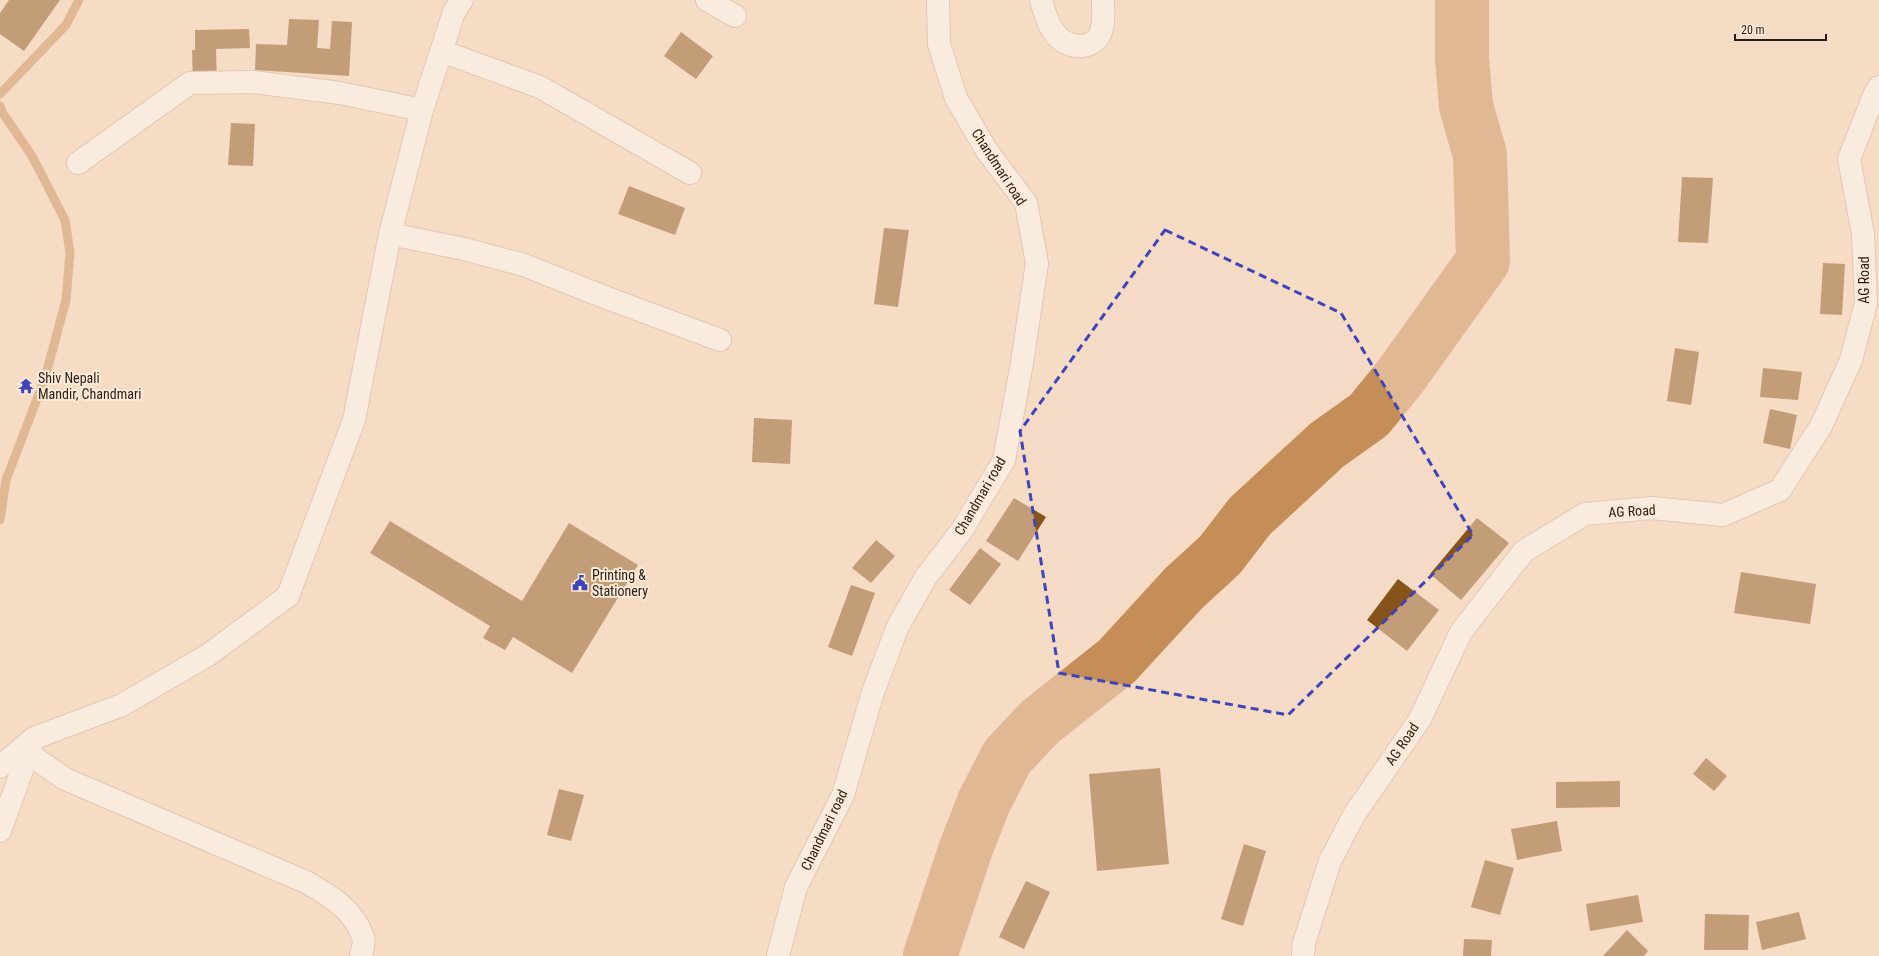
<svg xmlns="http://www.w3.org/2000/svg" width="1879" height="956" font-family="'Roboto Condensed',sans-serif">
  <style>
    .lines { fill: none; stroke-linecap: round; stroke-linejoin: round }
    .stream { stroke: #c58e58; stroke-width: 9 }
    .river { stroke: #c58e58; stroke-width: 54 }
    .building { fill: #86531a }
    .minor-casing { stroke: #cab29c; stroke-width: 24 }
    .major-casing { stroke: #cab29c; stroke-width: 24 }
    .minor { stroke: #fff; stroke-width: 22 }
    .major { stroke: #fff; stroke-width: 22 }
    .marked { fill: none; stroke: #3e45b9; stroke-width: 3; stroke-dasharray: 8 5; stroke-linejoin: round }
    .labels { text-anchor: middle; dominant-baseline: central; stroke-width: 4; stroke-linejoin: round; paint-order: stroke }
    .street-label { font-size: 14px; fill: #261d15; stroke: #feead7 }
    .poi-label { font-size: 14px; fill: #261d15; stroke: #feead7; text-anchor: start }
  </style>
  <rect width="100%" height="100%" fill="#f5dbc5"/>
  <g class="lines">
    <path class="stream" d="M0,94l66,-69 13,-25
      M0,106l2,6 30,44 33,64 5,33 -4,47 -21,78 -39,102 -6,40"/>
    <path class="river" d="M930,956l36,-108 18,-46 23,-45 33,-35 77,-61 67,-73 36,-33 30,-39 77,-71 42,-30 31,-38 83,-116 -3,-106 -14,-49 -4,-48v-58"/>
  </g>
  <path class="building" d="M9,0h51l-36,51 -24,-17v-21z
    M289,19l30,1 -2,28 13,1 2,-28 20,1 -3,54 -94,-6 1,-26 31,1z
    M249,29l1,19 -34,1 1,33h-24l-1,-32h3v-20z
    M681,32l32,24 -17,23 -32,-23z
    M231,123l24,1 -2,42 -25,-1z
    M1682,177l31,1 -5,65 -30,-1z
    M629,186l56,22 -10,27 -57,-21z
    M884,228l25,2 -11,77 -24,-3z
    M1823,263l22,1 -3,51 -22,-1z
    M1675,348l24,4 -8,53 -24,-4z
    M1763,368l39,4 -4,28 -38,-3z
    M1770,409l27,6 -7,34 -27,-6z
    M754,418l38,2 -2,44 -38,-2z
    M1014,498l32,19 -28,44 -32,-20z
    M1477,518l32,25 -48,57 -31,-26z
    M390,521l132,80 47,-78 69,42 -66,108 -59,-36 -8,13 -22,-12 7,-12 -120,-73z
    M876,540l19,16 -24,27 -19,-15z
    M980,548l21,16 -31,41 -21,-15z
    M1741,572l75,12 -6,40 -76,-11z
    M1398,579l41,31 -32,41 -40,-31z
    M851,585l24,8 -23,63 -24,-9z
    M1706,758l21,18 -13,15 -21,-17z
    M1160,768l9,96 -72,7 -8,-97z
    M1620,781v26l-64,1v-26z
    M559,789l25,6 -13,46 -24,-6z
    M1557,821l5,30 -45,9 -6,-31z
    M1244,844l22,7 -23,75 -22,-7z
    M1485,860l29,8 -14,47 -29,-8z
    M1026,881l24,11 -26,57 -25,-12z
    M1638,895l5,27 -53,9 -4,-27z
    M1799,912l7,27 -44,11 -6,-28z
    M1705,914l44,1 -1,35h-44z
    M1627,930l21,21 -4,5h-41z
    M1464,939l28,1 -1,16h-28z"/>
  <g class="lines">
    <defs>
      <path id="minor" d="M707,0l28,16
        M1041,0c6,22 13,46 40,46 6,0 15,-4 18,-10 6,-10 4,-25 4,-36
        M441,51l99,36 150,86
        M78,163l112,-80 63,-1 87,11 82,17
        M390,234l74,15 60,16 83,33 113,42
        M28,753l37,26 241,103c23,13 48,28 57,55 2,5 -1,14 -2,19
        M0,767l34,-29 88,-33 86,-50 80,-59 66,-176 36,-186 32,-124 32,-98 8,-12
        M0,831l33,-91"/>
      <path id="major" d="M778,956l18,-69 47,-92 30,-103 25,-66 28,-49 36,-47 42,-70 18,-97 15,-100 -11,-60 -39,-52 -31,-53 -17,-54 -1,-44
        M1303,956l1,-13 26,-82 24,-46 66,-96 41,-87 63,-81 61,-37 67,-6 71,7 57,-25 41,-64 30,-66 15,-57 -3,-69 -14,-75 26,-66 4,-6"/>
    </defs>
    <use href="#minor" class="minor-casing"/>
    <use href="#major" class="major-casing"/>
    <use href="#minor" class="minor"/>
    <use href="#major" class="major"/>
  </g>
  <path d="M0 0H1879V956H0ZM1165,230l176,83 132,222 -185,180 -229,-42 -39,-242z" fill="#f5dbc5" fill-opacity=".55" fill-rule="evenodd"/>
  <path class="marked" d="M1165,230l176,83 132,222 -185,180 -229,-42 -39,-242z"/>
  <defs>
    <symbol id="temple-bare" viewBox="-9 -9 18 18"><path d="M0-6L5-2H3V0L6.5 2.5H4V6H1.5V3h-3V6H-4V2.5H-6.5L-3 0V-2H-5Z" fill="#3e45b9" stroke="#feead7" stroke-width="2.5" paint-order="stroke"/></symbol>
    <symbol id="civic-bare" viewBox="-9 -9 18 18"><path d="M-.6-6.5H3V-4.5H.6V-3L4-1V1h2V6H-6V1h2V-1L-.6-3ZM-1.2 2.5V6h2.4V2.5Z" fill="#3e45b9" stroke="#feead7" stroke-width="2.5" paint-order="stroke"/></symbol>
  </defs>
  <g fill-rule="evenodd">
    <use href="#temple-bare" x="15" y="375" width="22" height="22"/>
    <use href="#civic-bare" x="569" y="572" width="22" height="22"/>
  </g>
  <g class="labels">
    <g class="street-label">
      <text transform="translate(999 167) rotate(57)">Chandmari road</text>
      <text transform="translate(1864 280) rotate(-90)">AG Road</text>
      <text transform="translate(980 496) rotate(-60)">Chandmari road</text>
      <text transform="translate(1632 511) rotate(-3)">AG Road</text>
      <text transform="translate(1402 744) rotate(-56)">AG Road</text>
      <text transform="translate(824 830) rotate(-64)">Chandmari road</text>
    </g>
    <g class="poi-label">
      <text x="38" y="378">Shiv Nepali<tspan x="38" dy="16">Mandir, Chandmari</tspan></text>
      <text x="592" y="575">Printing &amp;<tspan x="592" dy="16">Stationery</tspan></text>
    </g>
  </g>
  <path d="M1735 34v6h91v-6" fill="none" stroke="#261d15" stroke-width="2"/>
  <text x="1741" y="34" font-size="12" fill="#261d15" stroke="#feead7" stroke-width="3" paint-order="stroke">20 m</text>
</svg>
